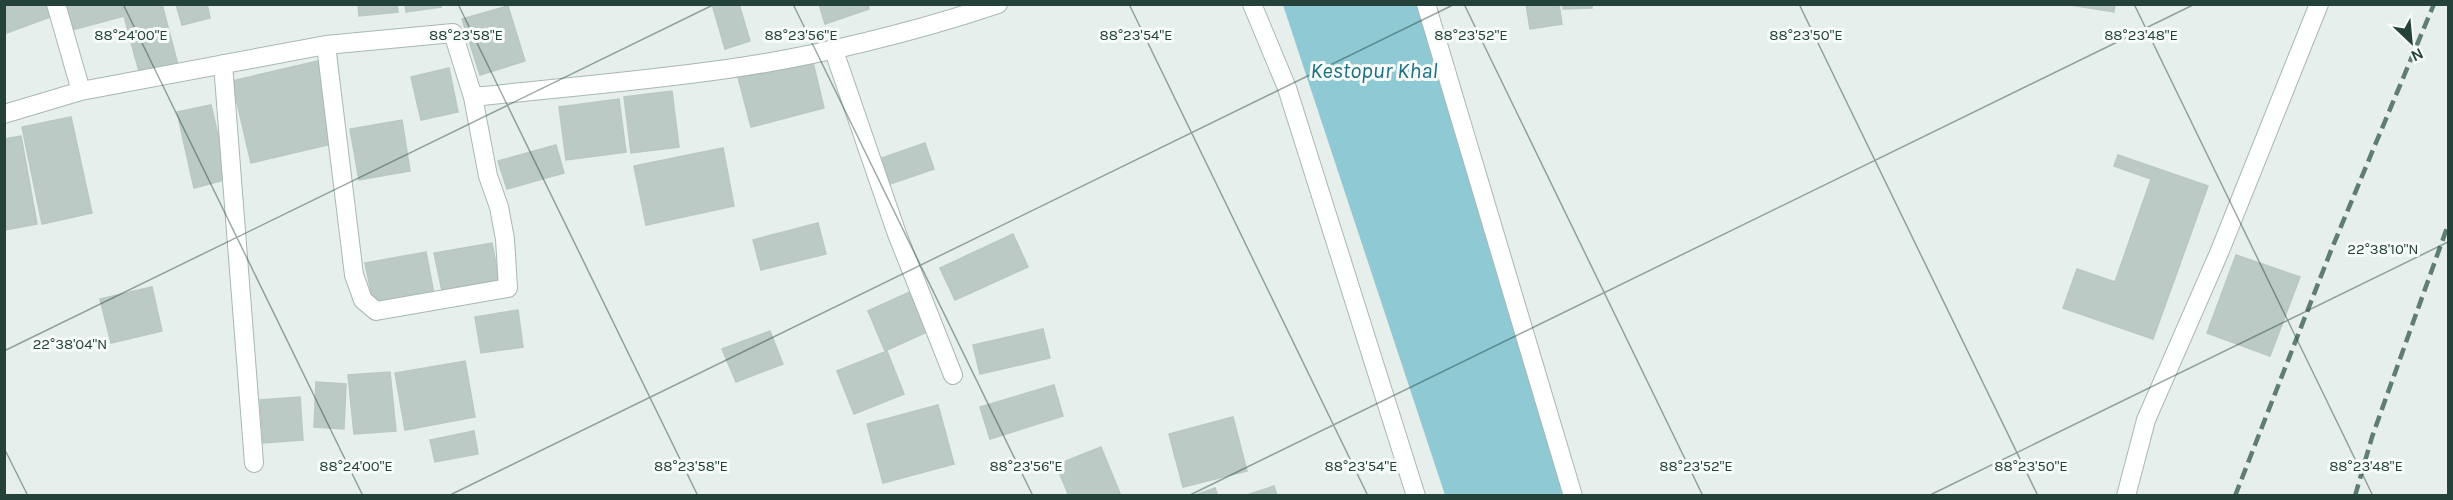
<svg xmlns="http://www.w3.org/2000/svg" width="2453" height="500" font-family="Karla,sans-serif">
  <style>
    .water { fill: #8ec9d4 }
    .building { fill: #bbcac4; stroke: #b8c9c2; stroke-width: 1.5 }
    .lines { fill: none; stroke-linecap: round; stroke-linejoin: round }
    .service-casing { stroke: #a8b8b2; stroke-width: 20 }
    .minor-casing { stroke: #a8b8b2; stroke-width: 20 }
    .tertiary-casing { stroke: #a8b8b2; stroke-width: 20 }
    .service { stroke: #fff; stroke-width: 18 }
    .minor { stroke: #fff; stroke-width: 18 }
    .tertiary { stroke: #fff; stroke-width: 18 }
    .rail { stroke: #5f7d75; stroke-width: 4.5; stroke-dasharray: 12 6; stroke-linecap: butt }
    .ticks { fill: none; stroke: #24423a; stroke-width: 1.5; stroke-opacity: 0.45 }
    .labels { text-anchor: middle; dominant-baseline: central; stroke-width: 6; stroke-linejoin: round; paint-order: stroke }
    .water-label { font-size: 22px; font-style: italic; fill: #1c6f80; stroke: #f7fbf9 }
    .ticks-label { font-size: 15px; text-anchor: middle; fill: #24423a; stroke: #f7fbf9; stroke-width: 6; stroke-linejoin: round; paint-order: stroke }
  </style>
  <rect width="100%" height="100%" fill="#e6efeb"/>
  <path class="water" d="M1283,5h140l144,490h-122z"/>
  <path class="building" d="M4,4h46l3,12 -49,18z
    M61,4h101l16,61 -38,10 -16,-59 -56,15z
    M176,4h31l3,14 -28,7z
    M358,4h39l1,8 -39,4z
    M405,4h36v3l-35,5z
    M712,4h27l11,37 -25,8z
    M819,4h49l1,5 -44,15z
    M1526,4h33l3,20 -32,5z
    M1563,4h29v4l-29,1z
    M2064,4h51l-1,8z
    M508,6l17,55 -45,14 -18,-56z
    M812,58l12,50 -73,19 -13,-50z
    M318,61l18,82 -85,20 -19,-82z
    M449,68l9,44 -37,8 -10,-43z
    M672,91l7,56 -48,6 -7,-56z
    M619,99l7,53 -60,8 -7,-53z
    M211,105l17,74 -34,9 -17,-76z
    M71,117l21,96 -50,11 -20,-97z
    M402,120l8,51 -51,9 -9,-51z
    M21,136l16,88 -32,6 -1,-91z
    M925,143l9,26 -44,15 -8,-26z
    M556,145l8,28 -57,16 -9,-28z
    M723,148l11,58 -88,19 -12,-59z
    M2118,155l90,31 -55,153 -90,-31 14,-39 38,13 36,-103 -37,-13z
    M818,223l8,31 -65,16 -8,-30z
    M1013,234l15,33 -73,33 -15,-32z
    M492,243l7,37 -57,11 -8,-38z
    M426,252l8,42 -60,12 -9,-43z
    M2236,255l64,22 -30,79 -63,-23z
    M152,287l10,44 -51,12 -11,-44z
    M912,291l17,40 -44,20 -17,-40z
    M518,310l5,37 -42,6 -6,-36z
    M1043,329l7,29 -70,16 -7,-29z
    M770,331l13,33 -47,18 -14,-33z
    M887,351l17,43 -50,20 -17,-43z
    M465,361l10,56 -70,13 -10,-57z
    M390,372l6,59 -42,3 -6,-59z
    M316,382l30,2 -2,45 -30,-2z
    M1054,385l9,31 -73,23 -10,-32z
    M300,397l3,43 -40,3 -3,-43z
    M938,405l16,59 -71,19 -16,-59z
    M1233,417l14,54 -64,16 -14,-53z
    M474,431l4,23 -43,8 -5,-22z
    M1101,447l20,49h-52l-13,-31z
    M1274,486l3,10h-33z
    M1215,488l3,8h-25z"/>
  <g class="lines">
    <defs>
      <path id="service" d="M2126,496l20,-76 73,-167 100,-249"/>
      <path id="minor" d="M56,4l25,87
        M1426,4l147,492
        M326,45l28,230 9,25 13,11 132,-23 -3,-49 -6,-32 -11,-31 -15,-79
        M833,48l64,186 56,141
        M223,64l31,399
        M4,114l77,-23 245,-46 127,-12 20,64c85,-9 170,-16 254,-28 86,-12 188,-37 271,-65"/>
      <path id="tertiary" d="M1252,4l35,84 129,408"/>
    </defs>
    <use href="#service" class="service-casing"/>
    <use href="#minor" class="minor-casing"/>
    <use href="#tertiary" class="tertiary-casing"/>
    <use href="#service" class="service"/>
    <use href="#minor" class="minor"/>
    <use href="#tertiary" class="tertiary"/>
    <path class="rail" d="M2235,496l97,-248 102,-244
      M2355,496l17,-59 76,-212"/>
  </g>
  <path class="ticks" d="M123,4l240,492M458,4l240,492M793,4l240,492M1129,4l239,492M1464,4l239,492M1799,4l239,492M2134,4l239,492M4,351l711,-347M4,448l24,48M448,496l1007,-492M1188,496l1007,-492M1928,496l520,-254"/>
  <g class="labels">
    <g class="water-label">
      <text x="1374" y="71">Kestopur Khal</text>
    </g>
  </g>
  <g class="ticks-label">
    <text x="131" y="40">88°24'00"E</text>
    <text x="466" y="40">88°23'58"E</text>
    <text x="801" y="40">88°23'56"E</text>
    <text x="1136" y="40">88°23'54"E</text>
    <text x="1471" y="40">88°23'52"E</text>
    <text x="1806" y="40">88°23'50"E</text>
    <text x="2141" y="40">88°23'48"E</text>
    <text x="2383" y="254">22°38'10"N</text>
    <text x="70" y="349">22°38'04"N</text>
    <text x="356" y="471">88°24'00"E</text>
    <text x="691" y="471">88°23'58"E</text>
    <text x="1026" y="471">88°23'56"E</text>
    <text x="1361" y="471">88°23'54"E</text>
    <text x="1696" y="471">88°23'52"E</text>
    <text x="2031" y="471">88°23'50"E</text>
    <text x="2366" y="471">88°23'48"E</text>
  </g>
  <rect width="2453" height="500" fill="none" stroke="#24423a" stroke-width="12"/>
  <g transform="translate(2411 42) rotate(154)" stroke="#f7fbf9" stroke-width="4.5" paint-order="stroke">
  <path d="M0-4.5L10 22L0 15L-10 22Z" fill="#24423a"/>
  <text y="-9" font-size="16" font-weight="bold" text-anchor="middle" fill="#24423a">N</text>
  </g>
</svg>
